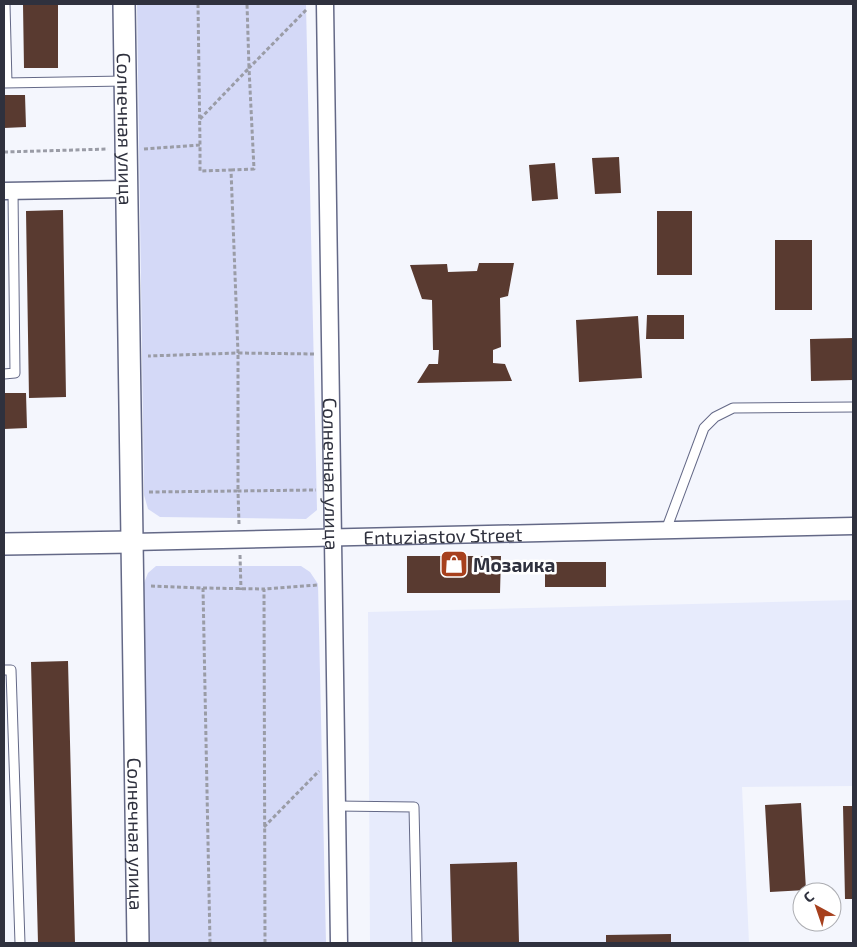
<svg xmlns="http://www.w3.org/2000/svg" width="857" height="947" font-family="'Exo 2',sans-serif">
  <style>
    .built { fill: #e7ebfc }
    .green { fill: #d4d9f7 }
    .building { fill: #593a30 }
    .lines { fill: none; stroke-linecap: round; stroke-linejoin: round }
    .service-casing { stroke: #646987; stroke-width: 11 }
    .minor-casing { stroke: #646987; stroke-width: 19 }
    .tertiary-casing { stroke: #646987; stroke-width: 24 }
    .path { stroke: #9a9ca6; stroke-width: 3; stroke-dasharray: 4 2.5; stroke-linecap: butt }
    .service { stroke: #fff; stroke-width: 9 }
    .minor { stroke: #fff; stroke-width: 16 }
    .tertiary { stroke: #fff; stroke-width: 21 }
    .labels { text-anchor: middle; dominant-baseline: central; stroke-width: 5; stroke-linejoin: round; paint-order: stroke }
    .street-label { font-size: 19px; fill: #2f313e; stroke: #fff }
    .poi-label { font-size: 19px; font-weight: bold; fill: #2f313e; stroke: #fff; text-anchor: start }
  </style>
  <rect width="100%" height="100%" fill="#f4f6fd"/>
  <path class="built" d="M853,600v186l-111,1 7,156h-379l-2,-331z"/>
  <path class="green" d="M137,4h169l11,506 -11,9 -146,-2 -12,-8 -4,-14z
    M156,566h145l9,6 8,12 8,359h-177l-7,-355 6,-15z"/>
  <path class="building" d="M23,4h35v64h-34z
    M4,95h21l1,32 -22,1z
    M619,157l2,36 -26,1 -3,-36z
    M555,163l3,36 -26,2 -3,-36z
    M63,210l3,187 -37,1 -3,-187z
    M657,211h35v64h-35z
    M775,240h37v70h-37z
    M479,263h35l-6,33 -8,2 1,49 -8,3v13l12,1 7,17 -95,2 12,-19h9l1,-14h-6l-1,-50 -10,-1 -12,-34 37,-1 1,8 29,-1z
    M647,315h37v24h-38z
    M638,316l4,62 -63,4 -3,-62z
    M853,338v42l-42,1 -1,-42z
    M4,393h22l1,35 -23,1z
    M407,556h94l-1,37h-93z
    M545,562h61v25h-61z
    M68,661l7,282h-37l-7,-281z
    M801,803l5,87 -36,2 -5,-87z
    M843,806h10v93h-8z
    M517,862l2,81h-67l-2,-79z
    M671,934v9h-65v-8z"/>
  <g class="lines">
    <defs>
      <path id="service" d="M5,4l2,79
        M4,83l121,-2
        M4,374l11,-1 -2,-182
        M666,530l38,-102 11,-11 18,-9 120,-1
        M4,670h7l9,273
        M337,806l77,1 3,136"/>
      <g id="minor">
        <path id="s1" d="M325,4l14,939"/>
        <path d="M4,191l123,-2"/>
        <path id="s2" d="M132,542l721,-16"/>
      </g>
      <g id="tertiary">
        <path id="s3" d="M124,4l14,939"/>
        <path d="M4,544l128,-2"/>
      </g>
    </defs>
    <use href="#service" class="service-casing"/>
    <use href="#minor" class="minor-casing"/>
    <use href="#tertiary" class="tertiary-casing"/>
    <path class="path" d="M198,4l2,141
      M200,119l49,-51 -2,-64
      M144,149l56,-4v26l31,-1 7,183 -90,3
      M4,152l104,-3
      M231,170l23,-1 -5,-101 58,-59
      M149,492l89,-1v-138l77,1
      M239,524l-1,-33 78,-1
      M240,555l1,35
      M151,586l52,2 7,355
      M203,588l61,1
      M264,827l55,-56
      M265,943l-1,-354 54,-4"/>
    <use href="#service" class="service"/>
    <use href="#minor" class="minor"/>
    <use href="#tertiary" class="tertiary"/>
  </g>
  <defs>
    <symbol id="shop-square" viewBox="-11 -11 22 22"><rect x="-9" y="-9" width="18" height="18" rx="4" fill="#a7401d" stroke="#fff"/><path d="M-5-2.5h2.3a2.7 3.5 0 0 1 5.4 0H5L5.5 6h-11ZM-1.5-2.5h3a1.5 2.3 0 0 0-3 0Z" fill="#fff"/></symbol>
  </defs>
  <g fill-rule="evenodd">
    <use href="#shop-square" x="438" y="548" width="32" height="32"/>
  </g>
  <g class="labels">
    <g class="street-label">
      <text stroke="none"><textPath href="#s3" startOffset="125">Солнечная улица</textPath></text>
      <text stroke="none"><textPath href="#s1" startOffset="470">Солнечная улица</textPath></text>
      <text stroke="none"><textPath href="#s2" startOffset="311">Entuziastov Street</textPath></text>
      <text stroke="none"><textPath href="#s3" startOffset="830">Солнечная улица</textPath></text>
    </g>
    <g class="poi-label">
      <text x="473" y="564">Мозаика</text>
    </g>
  </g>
  <rect width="857" height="947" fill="none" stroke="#2f313e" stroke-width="10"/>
  <g transform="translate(817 907) rotate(320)"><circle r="24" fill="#ffffff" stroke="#acadb2"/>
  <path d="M0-4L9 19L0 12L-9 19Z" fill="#a7401d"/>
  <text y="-8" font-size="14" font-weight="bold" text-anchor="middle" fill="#2f313e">С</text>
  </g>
</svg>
